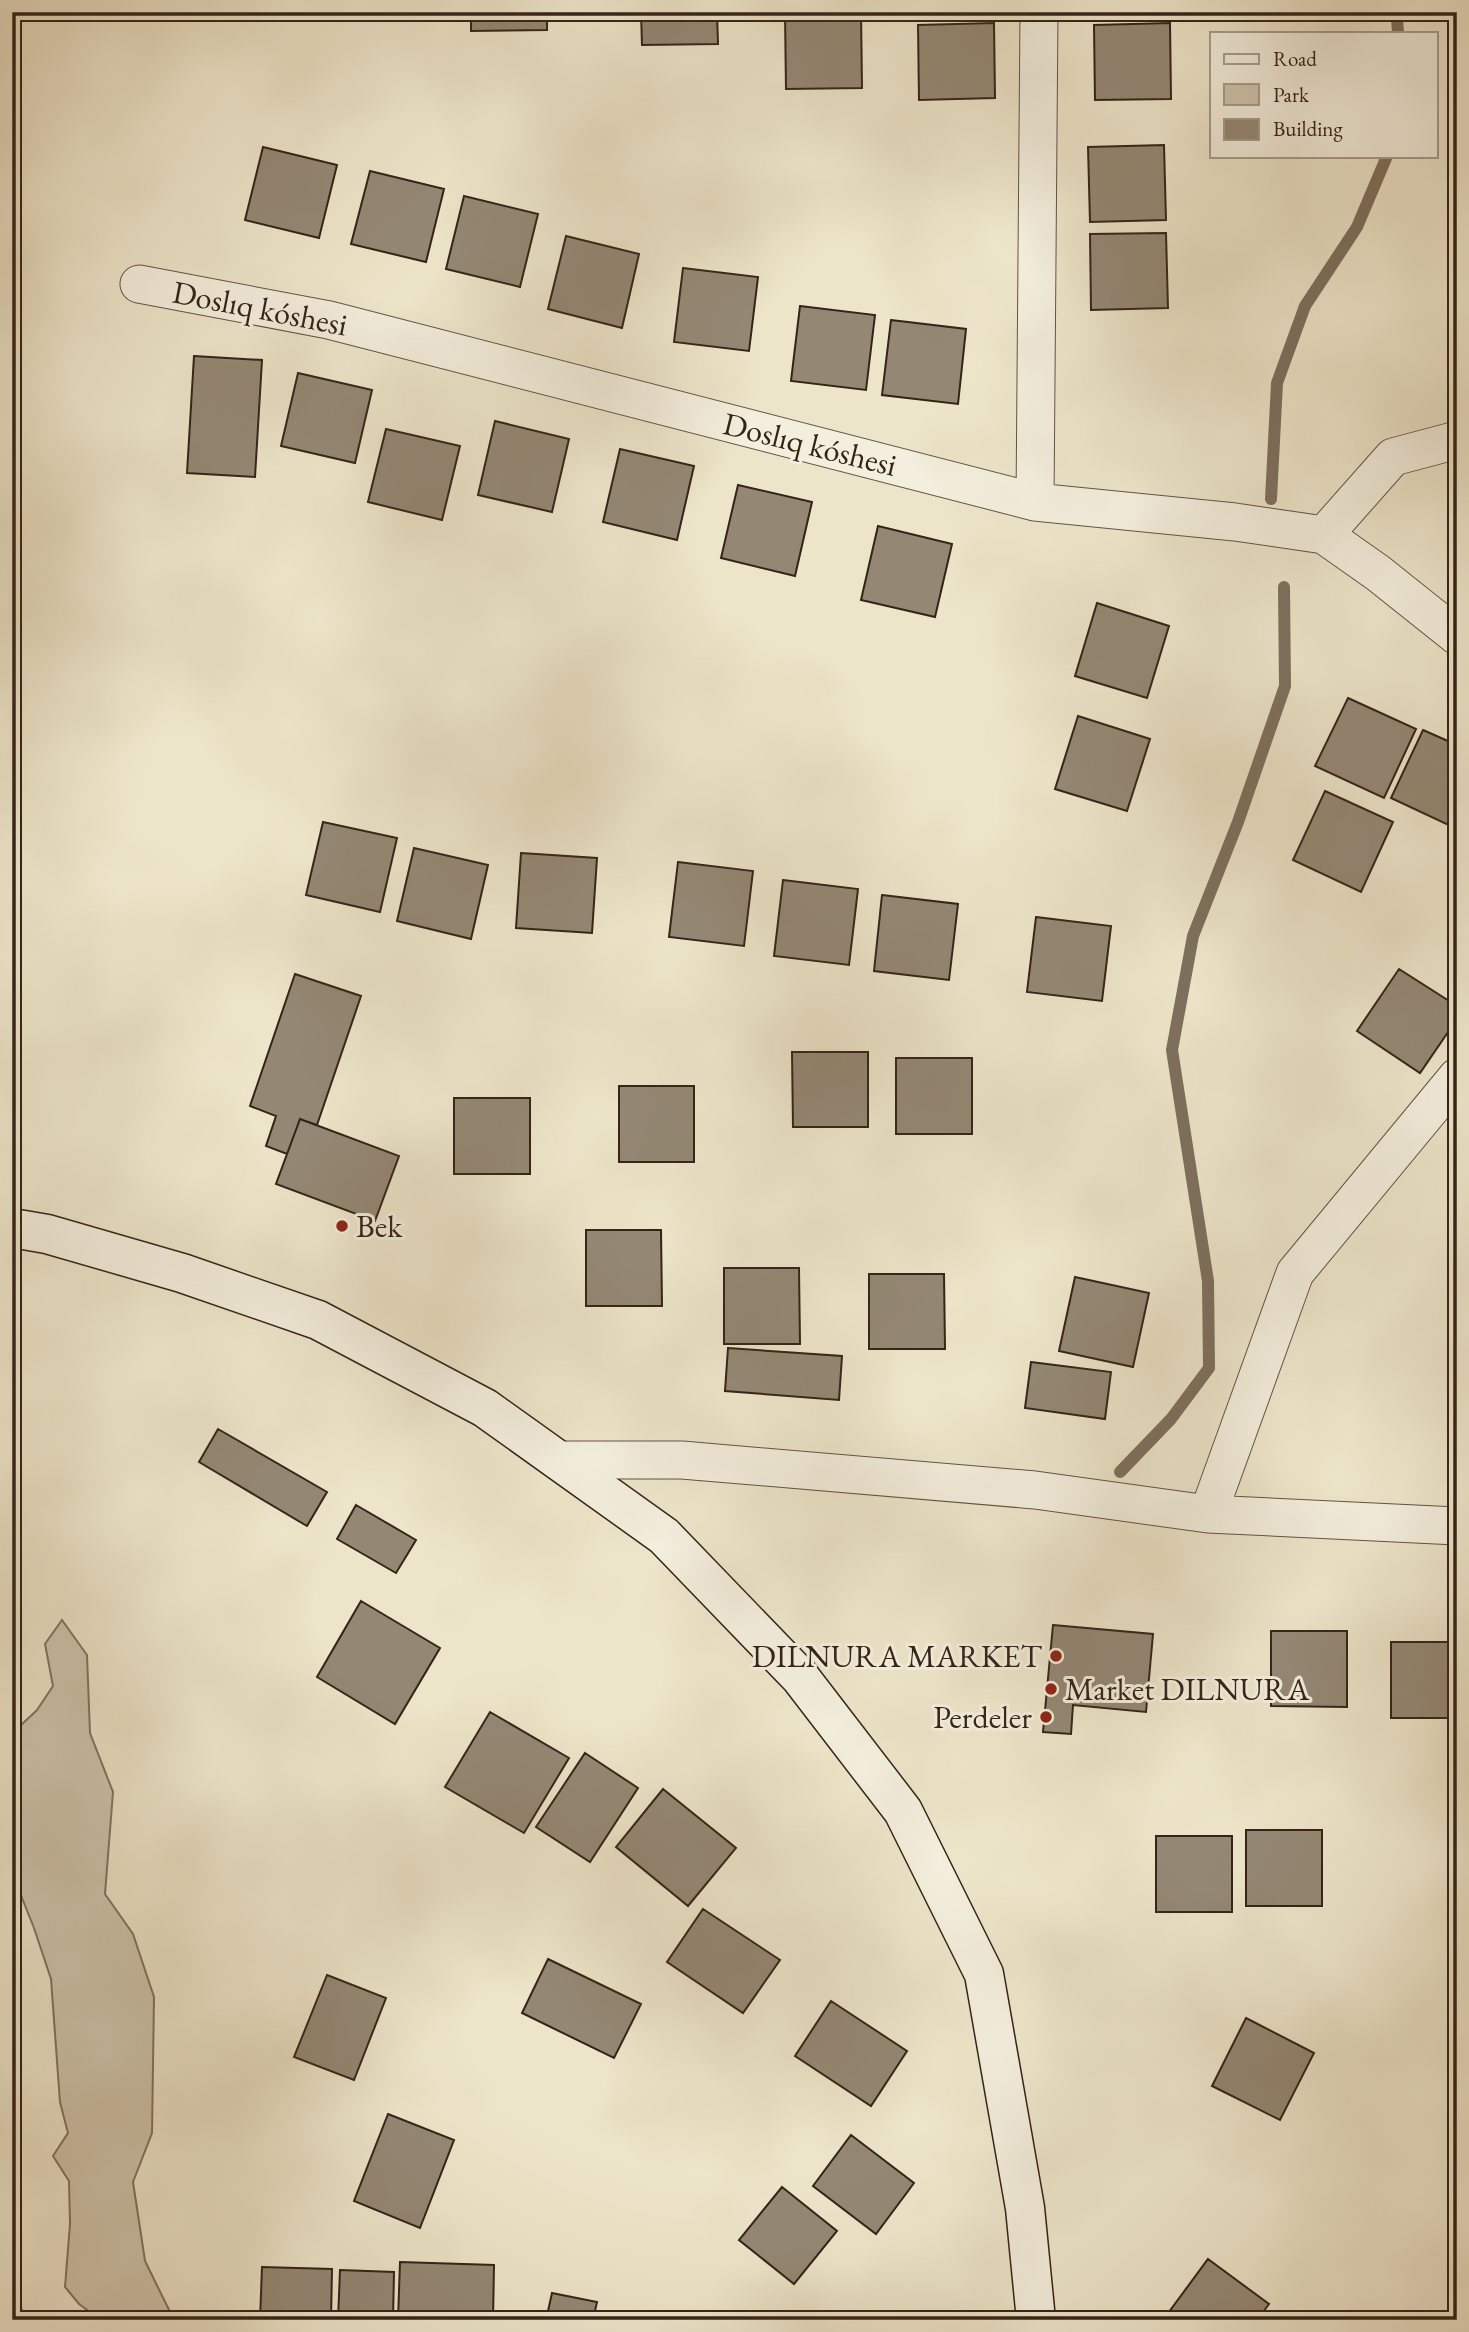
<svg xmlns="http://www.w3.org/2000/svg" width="1469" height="2332" font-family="'EB Garamond',serif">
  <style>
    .green { fill: #cec4ac; stroke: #817462; stroke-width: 2 }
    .water { fill: #aea38d; stroke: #7d705e; stroke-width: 2 }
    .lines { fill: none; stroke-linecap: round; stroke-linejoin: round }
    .stream { stroke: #7d705e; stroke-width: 12 }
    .building { fill: #948875; stroke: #342418; stroke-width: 2 }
    .minor-casing { stroke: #625444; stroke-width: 39 }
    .secondary-casing { stroke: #342418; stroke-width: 41 }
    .minor { stroke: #f3eedd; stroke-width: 37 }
    .secondary { stroke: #f3eedd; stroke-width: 38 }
    .poi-dot { fill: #8f2418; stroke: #f3eedd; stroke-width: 2.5 }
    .labels { text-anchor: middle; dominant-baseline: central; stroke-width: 6; stroke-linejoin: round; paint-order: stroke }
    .street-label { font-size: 32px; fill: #342418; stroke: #f3eedd }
    .poi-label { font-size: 32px; fill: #342418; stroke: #f3eedd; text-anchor: start }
  </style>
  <rect width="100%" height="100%" fill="#ede5ca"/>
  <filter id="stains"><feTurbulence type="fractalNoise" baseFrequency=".00286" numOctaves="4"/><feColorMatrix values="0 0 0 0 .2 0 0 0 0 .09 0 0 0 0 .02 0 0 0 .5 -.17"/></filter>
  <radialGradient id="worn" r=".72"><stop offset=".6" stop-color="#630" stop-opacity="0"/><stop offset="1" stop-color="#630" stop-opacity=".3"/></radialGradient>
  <path class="green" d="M62,1620l25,35 3,78 23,59 -8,102 28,40 21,63 -2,136 -19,49 12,79 29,59h-73l-22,-16 -14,-17 5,-63 -1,-43 -16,-25 15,-23 -8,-31 -9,-123 -17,-51 -14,-35 -6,-119 6,-48 17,-16 16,-24 -8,-42z"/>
  <path class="water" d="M12,2244l11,76h-11z"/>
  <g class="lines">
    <path class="stream" d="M1397,18l1,15
      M1271,499l6,-116 28,-77 52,-79 30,-71
      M1120,1472l51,-53 38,-51 -1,-87 -36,-231 21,-114 45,-114 47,-136 -1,-99"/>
  </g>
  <path class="building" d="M471,12h76v18l-76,1z
    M641,12h76l1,32 -76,1z
    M861,12l1,76 -76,1 -1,-75z
    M994,23l1,75 -76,2 -1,-75z
    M1170,23l1,76 -76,1 -1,-75z
    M1164,145l2,75 -76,2 -2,-75z
    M263,147l74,18 -18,73 -74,-18z
    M370,171l74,18 -18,73 -75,-18z
    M464,196l74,18 -18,73 -74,-18z
    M1166,233l2,75 -77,2 -1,-76z
    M566,236l73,18 -17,74 -74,-19z
    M683,268l75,9 -9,74 -75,-9z
    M800,306l75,9 -9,75 -75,-9z
    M891,320l75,9 -8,75 -76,-9z
    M194,356l68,4 -7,117 -68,-4z
    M298,373l74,17 -17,73 -74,-17z
    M495,421l74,18 -17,73 -74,-17z
    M386,429l74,17 -18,74 -74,-18z
    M620,449l74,17 -17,74 -74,-18z
    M738,485l74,17 -17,74 -74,-18z
    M878,526l74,18 -17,73 -74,-17z
    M1097,603l72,23 -22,72 -72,-22z
    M1348,698l68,31 -32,69 -69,-32z
    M1078,716l72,23 -23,72 -72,-22z
    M1423,730l34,15v84l-66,-31z
    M1325,791l68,31 -32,70 -68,-32z
    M323,822l74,16 -17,74 -74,-17z
    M414,848l74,17 -17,74 -74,-18z
    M521,853l76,5 -5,75 -76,-5z
    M678,862l75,9 -9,75 -75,-9z
    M783,880l75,9 -9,76 -75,-9z
    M882,895l76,9 -9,76 -75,-9z
    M1036,917l75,9 -9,75 -75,-9z
    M1399,969l58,37v13l-37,54 -63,-42z
    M295,974l66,22 -44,129 -17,-6 -13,35 -21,-8 10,-30 -26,-10z
    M792,1052h76v75h-75z
    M896,1058h76v76h-76z
    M619,1086h75v76h-75z
    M454,1098h76v76h-76z
    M300,1119l99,37 -24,65 -99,-37z
    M586,1230h75l1,76h-76z
    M724,1268h75l1,76h-76z
    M869,1274h75l1,75h-76z
    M1075,1277l74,16 -16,74 -74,-16z
    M728,1348l114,8 -3,44 -114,-9z
    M1031,1362l80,10 -6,47 -80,-11z
    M218,1429l109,63 -20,34 -108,-64z
    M356,1505l60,35 -20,33 -59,-34z
    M361,1601l79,47 -45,76 -78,-47z
    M1053,1625l100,9 -7,78 -73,-7 -2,29 -28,-2z
    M1271,1631h76v76l-76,-1z
    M1391,1642h66v76h-66z
    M490,1712l79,46 -45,75 -79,-46z
    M585,1753l53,35 -48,74 -54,-35z
    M663,1789l73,59 -48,58 -72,-59z
    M1246,1830h76v76h-76z
    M1156,1836h76v76h-76z
    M703,1909l77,51 -37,53 -76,-51z
    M548,1959l93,45 -27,54 -92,-45z
    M327,1975l59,23 -32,82 -60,-23z
    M831,2001l76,50 -36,55 -76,-50z
    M1246,2018l68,35 -34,67 -68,-34z
    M388,2114l66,26 -34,88 -66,-27z
    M851,2135l63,48 -38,51 -63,-48z
    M782,2187l55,44 -43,53 -55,-44z
    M1208,2259l61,45 -12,16h-94z
    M400,2262l94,3 -1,55h-95z
    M262,2267l70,2 -1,51h-71z
    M340,2270l54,2 -1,48h-55z
    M552,2293l45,9 -4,18h-47z"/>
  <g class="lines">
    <defs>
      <path id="minor" d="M139,284l190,36 706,182 200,20 89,13 54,38 79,63
        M1035,502l4,-490
        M1324,535l69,-78 64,-17
        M557,1460h125l353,30 173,24 249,12
        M1208,1514l87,-241 162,-196"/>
      <path id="secondary" d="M12,1228l35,6 135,39 136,47 167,88 179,128 136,141 103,134 81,163 41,234 11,112"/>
    </defs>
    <use href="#minor" class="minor-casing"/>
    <use href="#secondary" class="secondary-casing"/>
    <use href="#minor" class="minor"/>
    <use href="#secondary" class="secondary"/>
  </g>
  <g class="poi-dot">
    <circle cx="342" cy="1226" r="7"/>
    <circle cx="1056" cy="1656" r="7"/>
    <circle cx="1051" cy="1689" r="7"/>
    <circle cx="1046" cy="1717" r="7"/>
  </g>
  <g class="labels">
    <g class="street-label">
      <text transform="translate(260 308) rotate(11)">Doslıq kóshesi</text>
      <text transform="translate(810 444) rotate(14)">Doslıq kóshesi</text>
    </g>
    <g class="poi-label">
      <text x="356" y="1226">Bek</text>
      <text x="1042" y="1656" text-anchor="end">DILNURA MARKET</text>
      <text x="1065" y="1689">Market DILNURA</text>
      <text x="1032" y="1717" text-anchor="end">Perdeler</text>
    </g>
  </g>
  <rect width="1469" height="2332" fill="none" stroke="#ede5ca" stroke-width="42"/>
  <rect x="14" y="14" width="1441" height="2304" fill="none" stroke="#342418" stroke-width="3.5"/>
  <rect x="21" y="21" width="1427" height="2290" fill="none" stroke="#342418" stroke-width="2"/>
  <rect x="1210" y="32" width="228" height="126" fill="#f3eedd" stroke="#a79d8e" stroke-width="2"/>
  <rect x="1224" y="54" width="35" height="10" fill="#f3eedd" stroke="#a79d8e" stroke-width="2"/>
  <text x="1273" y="66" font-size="21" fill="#342418">Road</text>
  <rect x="1224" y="84" width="35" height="21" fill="#cec4ac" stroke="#a79d8e" stroke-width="2"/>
  <text x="1273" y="102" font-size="21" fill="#342418">Park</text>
  <rect x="1224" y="119" width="35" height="21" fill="#948875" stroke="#a79d8e" stroke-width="2"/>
  <text x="1273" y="136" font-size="21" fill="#342418">Building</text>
  <rect width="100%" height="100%" filter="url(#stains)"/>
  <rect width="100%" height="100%" fill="url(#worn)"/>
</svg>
